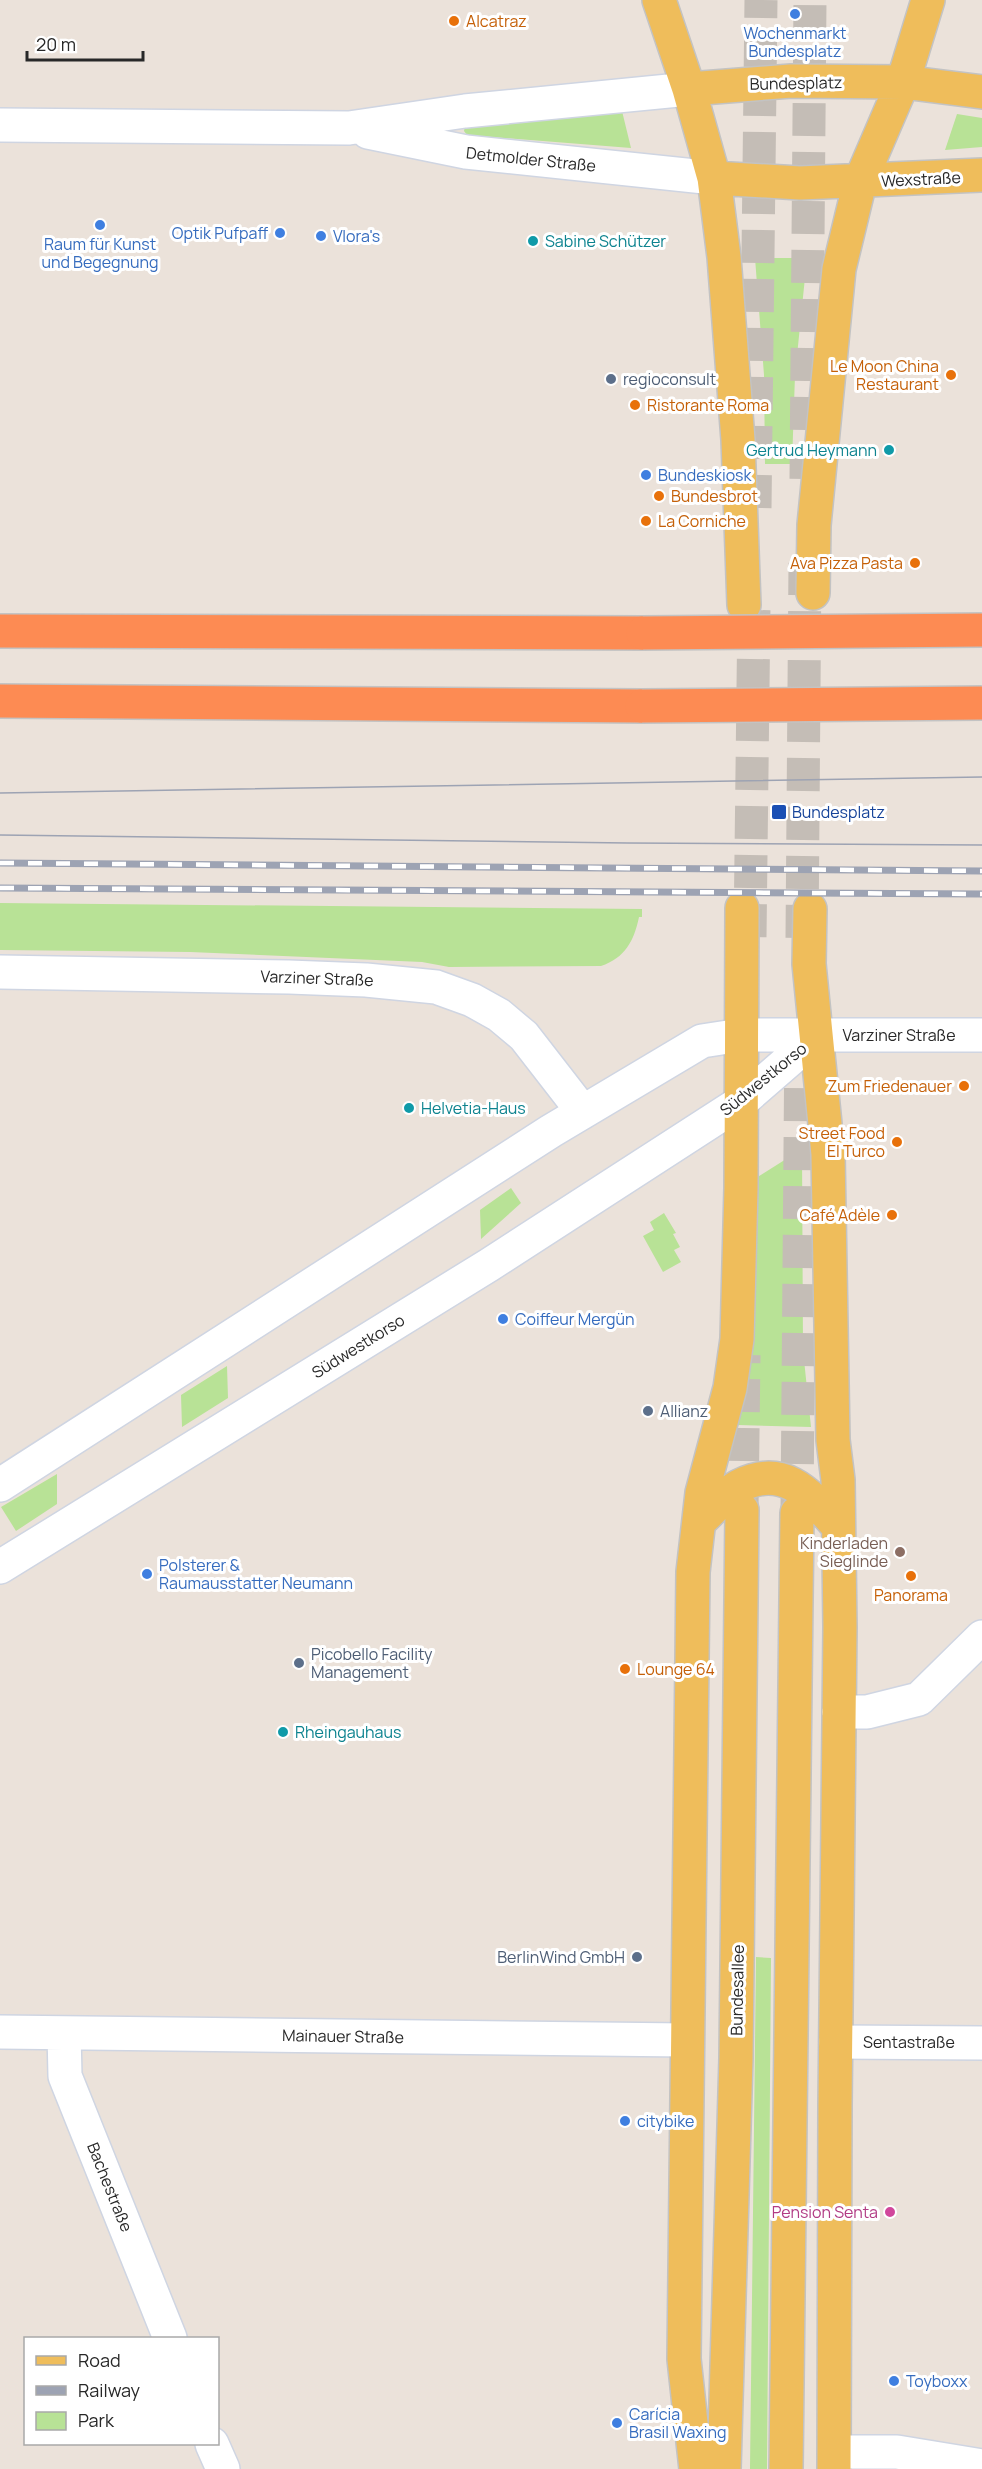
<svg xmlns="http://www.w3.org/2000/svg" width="982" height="2469" font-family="Manrope,sans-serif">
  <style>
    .green { fill: #b8e296 }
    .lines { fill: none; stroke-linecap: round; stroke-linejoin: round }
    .major-tunnel { stroke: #c4bdb6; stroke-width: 33; stroke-dasharray: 33 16; stroke-linecap: butt }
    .minor-casing { stroke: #cfd5e2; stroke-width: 36 }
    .major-casing { stroke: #c3c3c3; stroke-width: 36 }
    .highway-casing { stroke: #c3c3c3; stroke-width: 36 }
    .minor { stroke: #fff; stroke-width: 33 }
    .major { stroke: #efbd5b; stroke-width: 33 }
    .highway { stroke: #fd8b53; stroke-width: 33 }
    .tram { stroke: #9da3b3; stroke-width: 1.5 }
    .rail-casing { stroke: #9da3b3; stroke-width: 7 }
    .rail { stroke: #fff; stroke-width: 4.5; stroke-dasharray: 14; stroke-linecap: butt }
    .highway-bridge-casing { stroke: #c3c3c3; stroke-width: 36; stroke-linecap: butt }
    .highway-bridge { stroke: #fd8b53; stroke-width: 33 }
    .shop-dot { fill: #3f7fe0; stroke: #fff; stroke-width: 2 }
    .food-dot { fill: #e8710a; stroke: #fff; stroke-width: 2 }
    .culture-dot { fill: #0f9aa8; stroke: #fff; stroke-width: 2 }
    .service-dot { fill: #5c6f8a; stroke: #fff; stroke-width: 2 }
    .transit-dot { fill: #1a4fb4; stroke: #fff; stroke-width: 2 }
    .education-dot { fill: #8d6e63; stroke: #fff; stroke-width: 2 }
    .hotel-dot { fill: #d1479c; stroke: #fff; stroke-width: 2 }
    .labels { text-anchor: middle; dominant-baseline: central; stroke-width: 6; stroke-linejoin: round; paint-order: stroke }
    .food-label { font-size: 16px; fill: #c56008; stroke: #fff; text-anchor: start }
    .shop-label { font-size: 16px; fill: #366cbe; stroke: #fff; text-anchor: start }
    .street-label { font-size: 16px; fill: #282828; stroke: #fff }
    .culture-label { font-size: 16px; fill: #0d838f; stroke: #fff; text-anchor: start }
    .service-label { font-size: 16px; fill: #4e5e75; stroke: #fff; text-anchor: start }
    .transit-label { font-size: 16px; fill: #164399; stroke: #fff; text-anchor: start }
    .education-label { font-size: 16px; fill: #785e54; stroke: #fff; text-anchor: end }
    .hotel-label { font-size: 16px; fill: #b23c85; stroke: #fff; text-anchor: end }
  </style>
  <rect width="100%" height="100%" fill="#ebe2da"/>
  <path class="green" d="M622,111l9,37 -164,-13 -3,-4 1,-6z
    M957,114l25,4v29l-37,3z
    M755,258h52l-12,117 -3,89h-27l-1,-89z
    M0,903l642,6v8h-3c-5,24 -14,41 -38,49l-152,1 -27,-5 -232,-10 -190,-2z
    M802,1149l1,201 8,77 -73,-2c20,-82 18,-164 18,-247z
    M511,1188l10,15 -40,36 -1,-29z
    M664,1213l12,20 -3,1 7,13 -6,3 7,12 -18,10 -20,-36 11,-6 -4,-8z
    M227,1366l1,32 -46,29 -1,-32z
    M57,1474v30l-41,27 -15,-24z
    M756,1957l15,1 -4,511h-17z"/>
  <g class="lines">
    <path class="major-tunnel" d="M806,479l4,-479
      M755,508l6,-508
      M750,937l4,-332
      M802,938l3,-375
      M742,1510l2,-155
      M797,1513l4,-485"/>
    <defs>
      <path id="minor" d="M0,125l349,3 116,-17 224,-22
        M368,132l98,20 248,26
        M0,972l289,5 77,3 70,7 36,13 27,15 25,21 59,76
        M0,1485l551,-354 151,-90 39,-6h241
        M0,1567l489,-302 252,-163 76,-66
        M839,1712h28l52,-13 63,-62
        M0,2032l686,8
        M64,2033l1,43 105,262
        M836,2042l146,1
        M212,2444l11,25
        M835,2452h62l85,14"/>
      <path id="major" d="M659,0l30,89 25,89 10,79 14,183 6,165
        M689,89l102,-8 112,1 79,10
        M714,178l86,5 182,-8
        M813,593l1,-68 25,-256 21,-87 43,-100 25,-82
        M810,909l-1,55 19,190 5,286 5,40 2,147 -5,479 -1,363
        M704,1517c10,-9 22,-24 35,-31 45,-23 70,8 98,39
        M696,2469l-12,-110 9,-787 9,-79 28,-105 7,-49 4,-151 1,-280
        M724,2469l12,-411 6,-548
        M786,2469l11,-956"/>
      <path id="highway" d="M0,631l643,2
        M0,701l642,5"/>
    </defs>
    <use href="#minor" class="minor-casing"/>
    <use href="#major" class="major-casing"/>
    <use href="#highway" class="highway-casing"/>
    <use href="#minor" class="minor"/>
    <use href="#major" class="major"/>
    <use href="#highway" class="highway"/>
    <path class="tram" d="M0,793l982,-16
      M0,835l628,8 354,2"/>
    <defs>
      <path id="rail" d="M0,863l982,8
        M0,888l982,6"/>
    </defs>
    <use href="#rail" class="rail-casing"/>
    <use href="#rail" class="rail"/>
    <defs>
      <path id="highway-bridge" d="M643,633l339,-3
        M642,706l340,-3"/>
    </defs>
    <use href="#highway-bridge" class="highway-bridge-casing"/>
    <use href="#highway-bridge" class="highway-bridge"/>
  </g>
  <g class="shop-dot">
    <circle cx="795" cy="14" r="6"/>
    <circle cx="100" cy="225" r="6"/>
    <circle cx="280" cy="233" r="6"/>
    <circle cx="321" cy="236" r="6"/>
    <circle cx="646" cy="475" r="6"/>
    <circle cx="503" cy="1319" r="6"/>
    <circle cx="147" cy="1574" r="6"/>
    <circle cx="625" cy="2121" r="6"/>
    <circle cx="894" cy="2381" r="6"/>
    <circle cx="617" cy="2423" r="6"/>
  </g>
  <g class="food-dot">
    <circle cx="454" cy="21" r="6"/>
    <circle cx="951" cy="375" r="6"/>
    <circle cx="635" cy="405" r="6"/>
    <circle cx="659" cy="496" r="6"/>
    <circle cx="646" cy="521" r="6"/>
    <circle cx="915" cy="563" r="6"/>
    <circle cx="964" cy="1086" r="6"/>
    <circle cx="897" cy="1142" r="6"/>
    <circle cx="892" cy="1215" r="6"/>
    <circle cx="911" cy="1576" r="6"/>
    <circle cx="625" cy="1669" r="6"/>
  </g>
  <g class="culture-dot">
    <circle cx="533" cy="241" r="6"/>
    <circle cx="889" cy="450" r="6"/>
    <circle cx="409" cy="1108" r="6"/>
    <circle cx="283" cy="1732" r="6"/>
  </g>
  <g class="service-dot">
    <circle cx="611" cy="379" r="6"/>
    <circle cx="648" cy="1411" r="6"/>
    <circle cx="299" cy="1663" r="6"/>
    <circle cx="637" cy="1957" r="6"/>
  </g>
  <rect class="transit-dot" x="771" y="804" width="16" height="16" rx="3"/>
  <circle class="education-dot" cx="900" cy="1552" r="6"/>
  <circle class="hotel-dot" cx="890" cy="2212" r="6"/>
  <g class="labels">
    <g class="food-label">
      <text x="466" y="21">Alcatraz</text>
      <text x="939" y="366" text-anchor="end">Le Moon China<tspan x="939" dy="18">Restaurant</tspan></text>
      <text x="647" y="405">Ristorante Roma</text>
      <text x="671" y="496">Bundesbrot</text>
      <text x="658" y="521">La Corniche</text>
      <text x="903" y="563" text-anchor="end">Ava Pizza Pasta</text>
      <text x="952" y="1086" text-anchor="end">Zum Friedenauer</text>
      <text x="885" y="1133" text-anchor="end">Street Food<tspan x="885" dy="18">El Turco</tspan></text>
      <text x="880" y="1215" text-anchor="end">Café Adèle</text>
      <text x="911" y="1595" text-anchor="middle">Panorama</text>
      <text x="637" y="1669">Lounge 64</text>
    </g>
    <g class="shop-label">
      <text x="795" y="33" text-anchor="middle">Wochenmarkt<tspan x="795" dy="18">Bundesplatz</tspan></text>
      <text x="268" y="233" text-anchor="end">Optik Pufpaff</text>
      <text x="333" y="236">Vlora's</text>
      <text x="100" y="244" text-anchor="middle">Raum für Kunst<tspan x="100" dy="18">und Begegnung</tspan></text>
      <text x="658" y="475">Bundeskiosk</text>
      <text x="515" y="1319">Coiffeur Mergün</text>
      <text x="159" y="1565">Polsterer &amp;<tspan x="159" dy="18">Raumausstatter Neumann</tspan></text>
      <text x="637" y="2121">citybike</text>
      <text x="906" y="2381">Toyboxx</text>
      <text x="629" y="2414">Carícia<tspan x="629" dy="18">Brasil Waxing</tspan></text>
    </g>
    <g class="street-label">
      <text transform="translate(796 83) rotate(-1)">Bundesplatz</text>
      <text transform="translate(531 159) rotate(6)">Detmolder Straße</text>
      <text transform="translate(921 179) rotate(-3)">Wexstraße</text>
      <text transform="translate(317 978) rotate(2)">Varziner Straße</text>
      <text x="899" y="1035">Varziner Straße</text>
      <text transform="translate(763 1079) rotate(-39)">Südwestkorso</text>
      <text transform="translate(358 1346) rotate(-32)">Südwestkorso</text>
      <text transform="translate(737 1990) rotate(-89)">Bundesallee</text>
      <text transform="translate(343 2036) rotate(1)">Mainauer Straße</text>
      <text x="909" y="2042">Sentastraße</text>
      <text transform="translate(110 2187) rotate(68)">Bachestraße</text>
    </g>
    <g class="culture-label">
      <text x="545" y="241">Sabine Schützer</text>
      <text x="877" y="450" text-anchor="end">Gertrud Heymann</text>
      <text x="421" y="1108">Helvetia-Haus</text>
      <text x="295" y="1732">Rheingauhaus</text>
    </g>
    <g class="service-label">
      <text x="623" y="379">regioconsult</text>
      <text x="660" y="1411">Allianz</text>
      <text x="311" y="1654">Picobello Facility<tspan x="311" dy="18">Management</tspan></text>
      <text x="625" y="1957" text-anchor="end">BerlinWind GmbH</text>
    </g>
    <g class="transit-label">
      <text x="792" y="812">Bundesplatz</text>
    </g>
    <g class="education-label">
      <text x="888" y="1543">Kinderladen<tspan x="888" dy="18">Sieglinde</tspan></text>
    </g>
    <g class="hotel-label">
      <text x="878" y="2212">Pension Senta</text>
    </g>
  </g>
  <rect x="24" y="2337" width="195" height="108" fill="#ffffff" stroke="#a9a9a9" stroke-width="1.5"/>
  <rect x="36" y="2356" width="30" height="9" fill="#efbd5b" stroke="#a9a9a9" stroke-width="1.5"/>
  <text x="78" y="2367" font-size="18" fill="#282828">Road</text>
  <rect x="36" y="2386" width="30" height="9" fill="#9da3b3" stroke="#a9a9a9" stroke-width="1.5"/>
  <text x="78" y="2397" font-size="18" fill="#282828">Railway</text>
  <rect x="36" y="2412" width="30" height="18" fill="#b8e296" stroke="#a9a9a9" stroke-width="1.5"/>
  <text x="78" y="2427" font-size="18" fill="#282828">Park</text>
  <path d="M27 51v9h116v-9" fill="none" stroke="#282828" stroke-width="3"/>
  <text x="36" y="51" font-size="18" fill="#282828" stroke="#ffffff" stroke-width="4.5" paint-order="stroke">20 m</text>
</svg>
